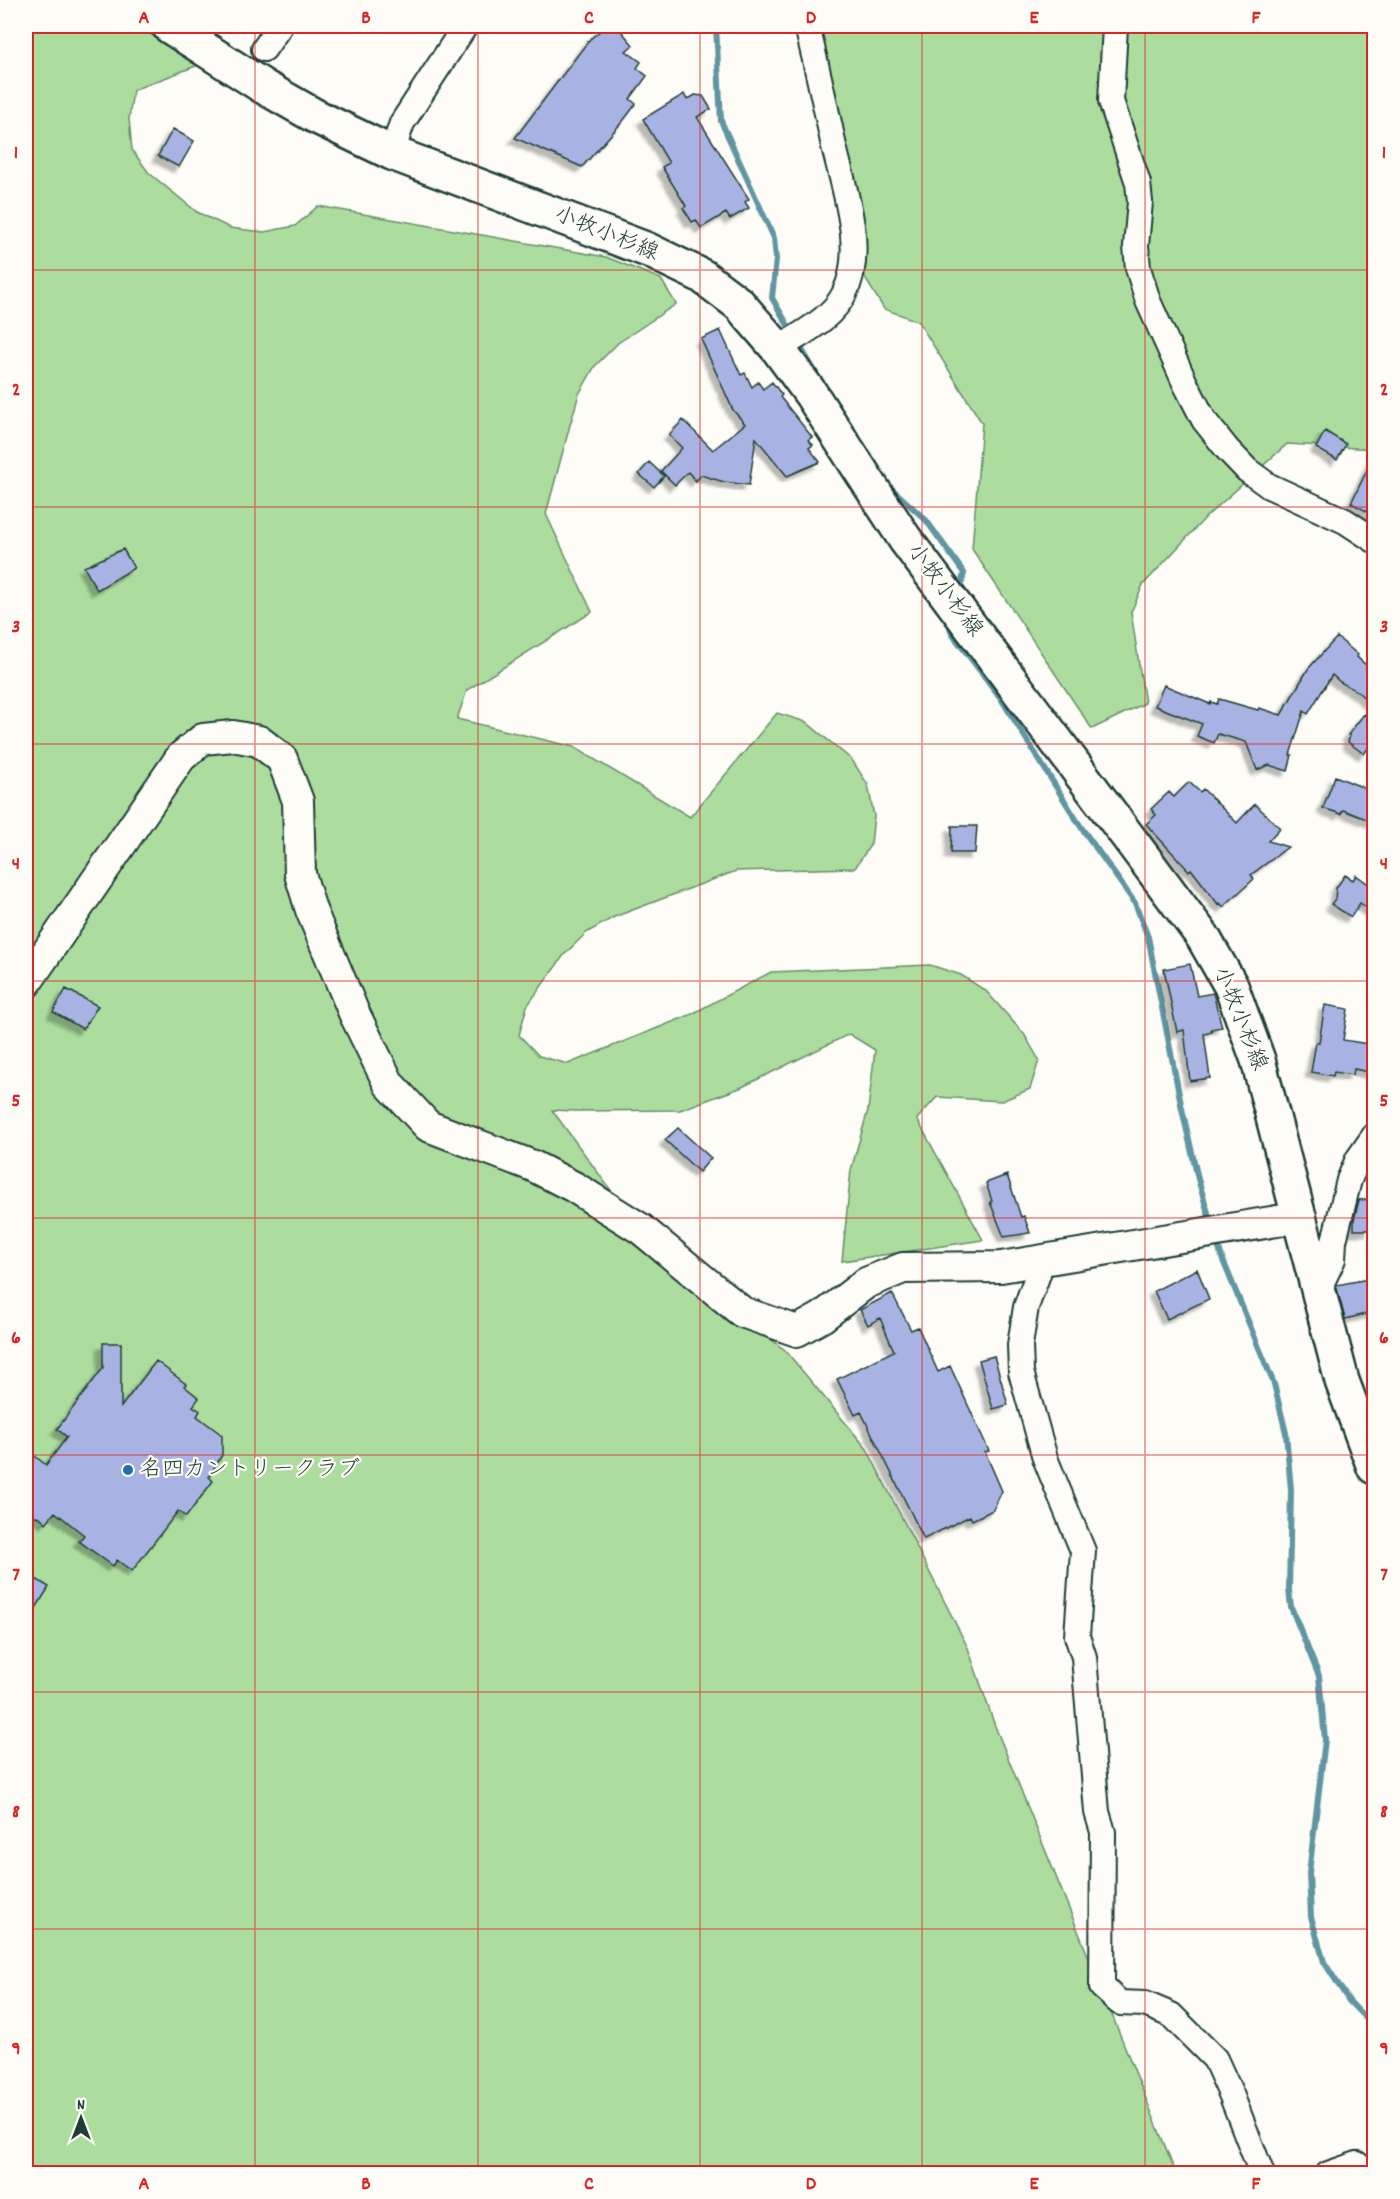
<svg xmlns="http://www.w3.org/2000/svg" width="1400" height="2199" font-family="Dekko,'Klee One',sans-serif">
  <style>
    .green { fill: #acdd9e; stroke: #668d69; stroke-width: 1.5 }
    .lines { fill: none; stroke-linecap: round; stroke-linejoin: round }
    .stream { stroke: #6095a2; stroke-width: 6 }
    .building { fill: #a9b3e3; stroke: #1f3d34; stroke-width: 1.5; filter: url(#shadow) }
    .minor-casing { stroke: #1f3d34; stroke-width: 28 }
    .tertiary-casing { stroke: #1f3d34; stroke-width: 34 }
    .secondary-casing { stroke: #1f3d34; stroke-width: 38 }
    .minor { stroke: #fdfcf7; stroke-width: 24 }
    .tertiary { stroke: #fdfcf7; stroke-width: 30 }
    .secondary { stroke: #fdfcf7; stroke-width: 33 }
    .grid { fill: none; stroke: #d62828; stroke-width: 1.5; stroke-opacity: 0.55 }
    .poi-dot { fill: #1f6fb2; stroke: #fdfcf7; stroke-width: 2 }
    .labels { text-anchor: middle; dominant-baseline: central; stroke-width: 4.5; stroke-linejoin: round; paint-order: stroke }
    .street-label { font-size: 22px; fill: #1f3d34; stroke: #fdfcf7 }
    .poi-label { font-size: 22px; fill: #1f3d34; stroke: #fdfcf7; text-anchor: start }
    .neatline { fill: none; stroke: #d62828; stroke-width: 2 }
    .grid-label { font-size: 20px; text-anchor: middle; font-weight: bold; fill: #d62828 }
  </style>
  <defs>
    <filter id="shadow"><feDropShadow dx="-5.5" dy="5.5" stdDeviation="1.5" flood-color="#0004"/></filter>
  </defs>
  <rect width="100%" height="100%" fill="#fdfcf7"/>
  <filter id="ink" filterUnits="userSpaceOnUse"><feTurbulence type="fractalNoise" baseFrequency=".0167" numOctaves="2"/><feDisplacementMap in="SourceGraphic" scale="12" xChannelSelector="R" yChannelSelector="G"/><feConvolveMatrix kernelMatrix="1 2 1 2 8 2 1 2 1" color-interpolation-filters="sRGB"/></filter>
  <g filter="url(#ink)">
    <path class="green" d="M26,26h110l65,38 -68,26 -4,29 3,31 17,23 48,39 33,16 34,4 31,-6 23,-20 288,51 55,22 15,25 -58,39 -23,23 -16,28 -9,31 -24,89 46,98 -125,78 -10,29 117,28 116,70 87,-104 29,9 46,38 16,25 6,31 -3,28 -16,24 -119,3 -122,46 -28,16 -22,22 -37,51 -8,29 20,21 29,8 122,-49 81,-43 159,-7 31,10 25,16 38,43 15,26 -9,29 -28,12 -65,-4 -20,22 66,121 -141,21 9,-91 17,-60 7,-60 -26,-16 -109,54 -60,22 -104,1 -24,-1 107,146 126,94 82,99 101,199 27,78 181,447 -1150,1z
      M818,26h556v423l-87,-5 -81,73 -63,68 -12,27 14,91 -53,26 -120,-180 10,-126 -64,-102 -34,-12 -19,-31 -8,-84z"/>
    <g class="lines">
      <path class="stream" d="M716,26l5,95 53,117 2,21 -4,39 21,36
        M798,343l18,30
        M892,489l34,31 38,53 -5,22
        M952,619l-2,8 2,7 48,63 81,130 54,76 13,34 34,172 16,70 13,44
        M1216,1239l6,19 52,126 12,49 5,57 -2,100 2,17 28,69 6,64 -16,133 2,44 13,45 25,39 25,26"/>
    </g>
    <path class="building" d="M606,26h11l16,19 -7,6 15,11 -4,6 10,8 -17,23 6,5 -13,17 -41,46 -67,-29 74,-98z
      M684,94l3,6 8,-5 8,1 8,13 -14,8 52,82 -4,3 4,6 -19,11 -4,-6 -25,15 -5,-8 -4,2 -9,-14 3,-2 -24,-39 7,-4 -26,-44z
      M173,129l21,12 -15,26 -21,-11z
      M720,330l21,45 4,-2 7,14 6,-5 5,7 9,-7 10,13 -2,2 32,40 -4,3 5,5 -4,3 11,14 -33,14 -31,-38 -7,47 -25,-3 -23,-7 -5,6 -8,-9 -13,13 -14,-14 21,-23 -13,-13 14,-15 30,30 32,-26 -12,-14 -32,-71z
      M1325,431l21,13 -9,16 -21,-12z
      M1374,456v59l-23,-12z
      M649,462l15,14 -10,11 -15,-13z
      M123,549l11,19 -37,22 -13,-23z
      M1337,637l21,18 -1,2 10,9 -1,2 8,9v30l-17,-16 -17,-9 -8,-7 -24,39 -4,-3 -14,44h2l-4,16 -19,-6 -12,5 -11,-28 -28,-8 -4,9 -17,-7 5,-12 -47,-18 9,-21 46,19 1,-2 6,2 2,-5 39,11 1,-2 22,7 27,-46z
      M1364,714l10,9v17l-10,14 -16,-12 2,-6 -2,-1z
      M1335,776l39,16v30l-31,-12 -2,4 -18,-6z
      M1189,782l11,10 3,-3 34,34 18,-19 25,24 -12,13 20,6 -37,28 3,4 -31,28 -3,-4 -2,1 -27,-35 -2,2 -43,-47 10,-9 -5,-6 18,-17 5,5z
      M952,826h25l-2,27h-24z
      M1345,875l8,5 3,-5 18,13v25l-14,-10 -9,14 -20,-13 4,-5 1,-11z
      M1190,964l7,32 16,-3 9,34 -11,2 1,3 -8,2 6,44 -20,3 -6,-51 -7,2 -13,-63z
      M66,989l32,17 -15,23 -30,-17z
      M1325,1005l23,4 -5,31 31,5v28l-20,-4 -1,6 -19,-3 -1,4 -22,-4 5,-30h3z
      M678,1128l33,30 -12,14 -34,-32z
      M1007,1175l14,42 3,-1 6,17 -26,4 -14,-35 2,-1 -6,-18z
      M1370,1199l1,31h-17v-10l5,-20z
      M1197,1269l12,30 -42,20 -13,-28z
      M1374,1278v34l-29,7 -9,-34z
      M892,1293l19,37 7,-3 20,45 12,-6 39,85 -4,1 17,39 -9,19 -21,10 -2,-4 -46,23 -63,-127 -6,3 -18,-36 57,-28 -14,-33 -12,7 -8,-15z
      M103,1343h18v64l35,-46 30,23 -2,2 15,12 -6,8 7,5 -3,5 25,19v20l-13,22 4,4 -27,36 -8,-6 -46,60 -15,-11 -4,6 -34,-25 5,-6 -29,-23 -9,11 -6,-6 -10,-2 -4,-5v-61l20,16 21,-28 -10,-8 46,-61z
      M994,1356l14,49 -15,4 -14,-49z
      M26,1573l23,14 -13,21 -10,-6z"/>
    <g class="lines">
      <defs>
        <path id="minor" d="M1115,26l-4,75 27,82 2,19 -4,44 2,22 10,33 37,82 19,37 23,29 20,21 22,16 76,35 29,19
          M264,49l16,-23
          M392,153l10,-30 63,-97
          M778,349c22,-15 54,-30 66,-55 23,-44 -1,-107 -11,-152 -8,-39 -17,-78 -26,-116
          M1039,1261l-1,13 -12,33 -6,38 1,27 24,86 38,93 -6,85 7,21 13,155 6,20 -1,155 18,16 25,1 26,11 44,44 16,35 31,80
          M1318,1291l15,-32 1,-18 15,-61 9,-21 16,-23
          M1328,2174l29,-10 10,10"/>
        <path id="tertiary" d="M26,983l155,-226 22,-18 30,-3 26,5 23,18 16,42 2,73 11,36 43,103 35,71 39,42 105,40 41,21 67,42 101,83 55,19 25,-14 44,-34 37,-15 98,-1 300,-50"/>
        <path id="secondary" d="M169,26l95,61 51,29 77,37 256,97 54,26 37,28 39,45 33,45 94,145 298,398 28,49 27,74 84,321 32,86"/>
      </defs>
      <use href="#minor" class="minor-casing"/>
      <use href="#tertiary" class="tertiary-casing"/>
      <use href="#secondary" class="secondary-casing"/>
      <use href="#minor" class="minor"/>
      <use href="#tertiary" class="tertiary"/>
      <use href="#secondary" class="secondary"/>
    </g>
  </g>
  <path class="grid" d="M255,26v2148M478,26v2148M700,26v2148M922,26v2148M1145,26v2148M26,270h1348M26,507h1348M26,744h1348M26,981h1348M26,1218h1348M26,1455h1348M26,1692h1348M26,1929h1348"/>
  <circle class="poi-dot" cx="128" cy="1470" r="6"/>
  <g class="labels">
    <g class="street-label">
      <text transform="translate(606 235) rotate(22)">小牧小杉線</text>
      <text transform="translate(944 591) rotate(53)">小牧小杉線</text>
      <text transform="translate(1239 1019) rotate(68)">小牧小杉線</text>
    </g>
    <g class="poi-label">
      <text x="140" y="1470">名四カントリークラブ</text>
    </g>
  </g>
  <rect width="1400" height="2199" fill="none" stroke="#fdfcf7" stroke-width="66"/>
  <g transform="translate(81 2118)" stroke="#fdfcf7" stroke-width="4.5" paint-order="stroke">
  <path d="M0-4.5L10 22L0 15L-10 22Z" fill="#1f3d34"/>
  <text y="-9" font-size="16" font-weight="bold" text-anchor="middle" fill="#1f3d34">N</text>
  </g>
  <rect x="33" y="33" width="1334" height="2133" class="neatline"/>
  <g class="grid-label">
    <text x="144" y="23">A</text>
    <text x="366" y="23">B</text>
    <text x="589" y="23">C</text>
    <text x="811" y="23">D</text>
    <text x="1034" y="23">E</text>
    <text x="1256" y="23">F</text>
    <text x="16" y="158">1</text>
    <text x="1384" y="158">1</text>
    <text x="16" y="395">2</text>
    <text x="1384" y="395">2</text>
    <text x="16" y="632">3</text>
    <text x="1384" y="632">3</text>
    <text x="16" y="869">4</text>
    <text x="1384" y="869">4</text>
    <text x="16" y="1106">5</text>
    <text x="1384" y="1106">5</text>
    <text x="16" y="1343">6</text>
    <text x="1384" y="1343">6</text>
    <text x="16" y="1580">7</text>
    <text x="1384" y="1580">7</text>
    <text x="16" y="1817">8</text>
    <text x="1384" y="1817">8</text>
    <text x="16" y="2054">9</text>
    <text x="1384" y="2054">9</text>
    <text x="144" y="2189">A</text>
    <text x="366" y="2189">B</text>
    <text x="589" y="2189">C</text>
    <text x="811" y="2189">D</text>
    <text x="1034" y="2189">E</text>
    <text x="1256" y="2189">F</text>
  </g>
</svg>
